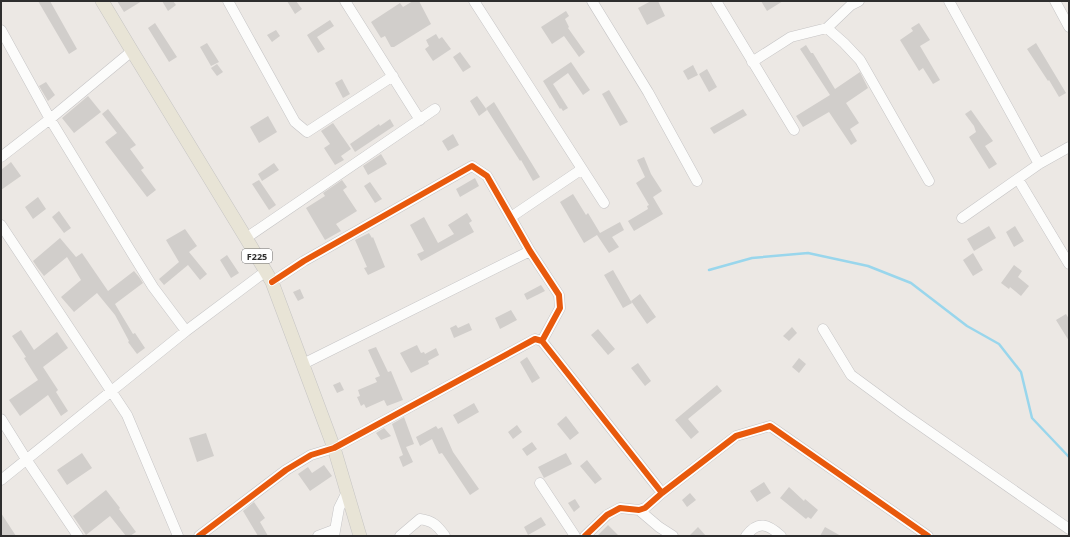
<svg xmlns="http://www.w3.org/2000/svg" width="1070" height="537" font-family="'Open Sans',sans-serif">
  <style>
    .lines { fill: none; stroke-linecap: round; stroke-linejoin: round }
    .stream { stroke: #99d6ec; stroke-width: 2.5 }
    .building { fill: #d1cecb }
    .minor-casing { stroke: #c5c4c5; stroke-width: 11 }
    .major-casing { stroke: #c6c5c4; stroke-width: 14 }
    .minor { stroke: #fcfcfb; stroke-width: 10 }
    .major { stroke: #e8e4d6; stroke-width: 13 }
    .cycleway-casing { stroke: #fff; stroke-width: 8 }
    .cycleway { stroke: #e8590c; stroke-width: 6 }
    .labels { text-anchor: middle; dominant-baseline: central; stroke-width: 3; stroke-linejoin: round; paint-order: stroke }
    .shield { fill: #fff; stroke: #6d6d6d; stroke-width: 1 }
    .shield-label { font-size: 9px; font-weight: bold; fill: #2e2e2e }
  </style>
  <rect width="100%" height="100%" fill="#ece8e4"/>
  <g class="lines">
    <path class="stream" d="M709,270l43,-12 56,-5 60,13 43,17 56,43 32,18 22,28 11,46 37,39"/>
  </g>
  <path class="building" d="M38,1h12l27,48 -8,5z
    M117,1h25l-18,11z
    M162,1h11l3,4 -8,6z
    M287,1h9l6,8 -7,5z
    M413,1h6l12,23 -37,23h-3l-6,-11 -4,2 -10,-16 29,-19 3,4z
    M651,1h7l7,15 -18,9 -9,-17z
    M761,1h22l-16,10z
    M566,11l3,5 -4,3 4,8 -1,1 17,24 -6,5 -15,-21 -12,8 -11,-17z
    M330,20l4,6 -17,11 8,12 -7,4 -11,-18z
    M155,23l22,34 -8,5 -21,-34z
    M919,23l11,17 -10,6 20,34 -7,4 -10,-16 -4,3 -19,-31 13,-9 -2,-3z
    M276,30l4,6 -8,6 -5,-7z
    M436,34l3,5 3,-2 9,12 -18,12 -8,-12 4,-3 -3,-6z
    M207,43l12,19 -8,4 -11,-19z
    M1036,43l30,50 -7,4 -10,-17 -1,1 -21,-32z
    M806,45l5,8h2l22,36 25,-17 8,16 -22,15 13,20 -9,6 7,12 -6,4 -22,-33 -26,15 -7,-11 34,-21 -30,-46z
    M460,52l11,15 -8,5 -10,-15z
    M571,62l19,28 -7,5 -15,-22 -15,11 15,24 -5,3 -2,-3 -1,1 -17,-28z
    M217,64l6,8 -6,4 -6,-8z
    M693,65l5,10 -10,5 -5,-9z
    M707,69l10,18 -8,5 -10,-18z
    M342,79l8,15 -7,4 -8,-15z
    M46,82l9,13 -7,6 -9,-15z
    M609,90l19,32 -8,4 -18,-32z
    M88,96l13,16 -27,21 -12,-15z
    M477,96l10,14 -8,6 -9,-15z
    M494,102l46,75 -7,4 -12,-21 -1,1 -34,-53z
    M108,109l28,36 -6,4 14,19 -3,2 15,20 -9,7 -42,-55 12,-9 -15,-19z
    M743,109l4,6 -33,19 -4,-6z
    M971,110l22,31 -8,5 12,18 -8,5 -20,-32 7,-5 -2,-6 -9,-12z
    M268,116l9,16 -18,11 -9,-16z
    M390,119l4,7 -39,26 -5,-8 29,-20 1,2z
    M333,123l18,26 -10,7 3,4 -9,5 -11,-17 6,-4 -9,-13z
    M453,134l6,11 -11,6 -6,-10z
    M381,154l6,10 -19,11 -5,-9z
    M644,157l7,17 11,17 -9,6 10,17 -29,17 -6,-10 20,-12 -1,-3 2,-1 -13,-22 9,-6 -8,-17z
    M11,162l10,14 -20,14v-20z
    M274,163l5,7 -17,11 -4,-7z
    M475,178l4,8 -19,11 -4,-8z
    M259,180l17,25 -7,5 -17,-26z
    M342,180l5,7 -4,3 14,21 -21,13 5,7 -16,9 -19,-32 19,-12 -2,-3z
    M370,182l12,17 -7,4 -11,-17z
    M573,194l13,21 2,-2 12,20 20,-11 4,8 -12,7 7,10 -10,6 -12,-18 -13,8 -24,-41z
    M38,197l8,12 -13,10 -8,-12z
    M59,211l12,17 -7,5 -12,-16z
    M467,213l5,8 -3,2 5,9 -53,29 -4,-7 7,-3 -14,-26 14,-8 14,26 16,-9 -6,-9z
    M989,226l7,12 -22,13 -7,-12z
    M1015,226l9,15 -10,6 -8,-15z
    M185,229l12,17 -8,6 18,22 -7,6 -12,-15 -24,20 -5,-6 20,-17 -13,-22z
    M369,233l3,5 1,-1 12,30 -17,8 -4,-7 3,-1 -12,-27z
    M60,238l16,19 6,-4 26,38 26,-20 5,6 4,6 -28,21 18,30 2,-1 10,15 -8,6 -9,-12 1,-1 -14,-26 -18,-22 -23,19 -13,-15 20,-17 -14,-23 -23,19 -7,-9 -4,-6z
    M973,253l10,17 -10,6 -10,-16z
    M227,255l12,18 -8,5 -11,-18z
    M1014,265l8,6 -4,6 11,9 -8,10 -11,-9 -1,2 -8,-6z
    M613,270l19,33 -9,5 -19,-33z
    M541,285l4,6 -18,9 -3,-6z
    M300,289l4,9 -6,3 -5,-9z
    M640,294l16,23 -9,7 -16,-23z
    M511,310l6,10 -17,9 -5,-11z
    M1066,314l3,5v22l-13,-21z
    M469,323l3,7 -18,8 -4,-10 6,-3 2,3z
    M792,327l5,6 -8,8 -6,-5z
    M598,329l17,20 -7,6 -17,-20z
    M21,330l13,20 23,-18 11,16 -25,19 15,23 -2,2 12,19 -7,5 -13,-21 -28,21 -11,-16 29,-20 -14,-22 2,-1 -14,-21z
    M417,345l4,8 3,-1 1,2 11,-6 3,7 -11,6 1,3 -18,9 -11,-20z
    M376,347l12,25 3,-1 12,29 -16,6 -3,-6 -18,8 -2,-4 -3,2 -4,-9 3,-1 -2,-6 19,-8 -2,-4 5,-2 -12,-26z
    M527,357l13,21 -8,5 -12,-21z
    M799,358l7,6 -7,9 -7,-6z
    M638,363l13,18 -6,5 -14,-18z
    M340,382l4,8 -7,3 -4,-8z
    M717,385l5,6 -34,28 11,13 -8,7 -16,-19z
    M474,403l5,9 -21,12 -5,-9z
    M566,416l13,17 -9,7 -13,-16z
    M404,417l10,27 -8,3 7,15 -10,5 -4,-10 4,-2 -11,-31z
    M517,425l5,7 -9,7 -5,-7z
    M436,426l2,3 4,-2 11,25 26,37 -9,6 -28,-42 -3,1 -7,-15 -12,7 -4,-9z
    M384,428l7,8 -10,4 -5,-7z
    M206,433l8,23 -17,6 -8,-24z
    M532,442l5,7 -10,7 -5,-7z
    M82,453l10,15 -25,17 -10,-15z
    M566,453l6,11 -28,14 -6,-11z
    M587,460l15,19 -7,5 -15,-18z
    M324,465l8,11 -22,15 -12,-17 10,-7 4,6z
    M764,482l7,11 -14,9 -7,-11z
    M789,487l15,14 1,-2 13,11 -7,9 -3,-2 -2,2 -26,-21z
    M106,490l14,18 -1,1 17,23 -6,4h-4l-16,-20 -24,19 -13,-19z
    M690,493l6,7 -9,7 -5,-7z
    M575,499l5,8 -6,5 -6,-9z
    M254,502l11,16 -5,4 8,14h-10l-15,-25z
    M1,513l15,23h-15z
    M541,517l5,8 -18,10 -4,-8z
    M608,525l11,11h-22z
    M698,527l8,9h-17z
    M825,527l16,9h-21z"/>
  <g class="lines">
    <defs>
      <path id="minor" d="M228,1l67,121 12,10 86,-56
        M345,1l75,119
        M474,1l130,202
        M592,1l56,91 49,89
        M716,1l78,129
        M949,1l90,163
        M1055,1l14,26
        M827,28l17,15 16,17 69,121
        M1,30l49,89 80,131 23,37 33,44
        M752,62l39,-25 36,-9 24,-23 8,-4
        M1,157l49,-38 82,-68
        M1018,179l51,85
        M511,217l71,-48
        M962,218l77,-54 30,-17
        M1,225l126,190 51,121
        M246,238l189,-129
        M272,282l32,-21 168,-95 15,10 43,75 29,44 1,13 -18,33
        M823,329l28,46 53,39 165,115
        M303,364l227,-113
        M1,419l25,40 52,77
        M1,480l185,-149 80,-60
        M540,483l35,53
        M639,510l20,17 14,9
        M199,536l87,-66 25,-15 23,-7 201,-109 7,2 120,152
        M318,536l16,-6
        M334,536l5,-28 8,-16
        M400,536l20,-17c13,2 17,6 25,17
        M585,536l22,-21 13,-7 19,2 6,-2 17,-15 74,-57 34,-10 158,110
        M746,536c12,-16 22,-12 35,0"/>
      <path id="major" d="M102,1l30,50 114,187 26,44 62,166 26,88"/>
    </defs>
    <use href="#minor" class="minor-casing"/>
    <use href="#major" class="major-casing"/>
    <use href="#minor" class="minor"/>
    <use href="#major" class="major"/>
    <defs>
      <path id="cycleway" d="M272,282l32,-21 168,-95 15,10 43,75 29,44 1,13 -18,33
        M199,536l87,-66 25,-15 23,-7 201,-109 7,2 120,152
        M585,536l22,-21 13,-7 19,2 6,-2 17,-15 74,-57 34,-10 158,110"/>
    </defs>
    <use href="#cycleway" class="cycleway-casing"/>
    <use href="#cycleway" class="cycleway"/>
  </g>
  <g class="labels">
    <rect class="shield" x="242" y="249" width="30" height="14" rx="3"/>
    <g class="shield-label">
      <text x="257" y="256">F225</text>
    </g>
  </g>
  <rect width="1070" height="537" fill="none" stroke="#2e2e2e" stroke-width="4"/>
</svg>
